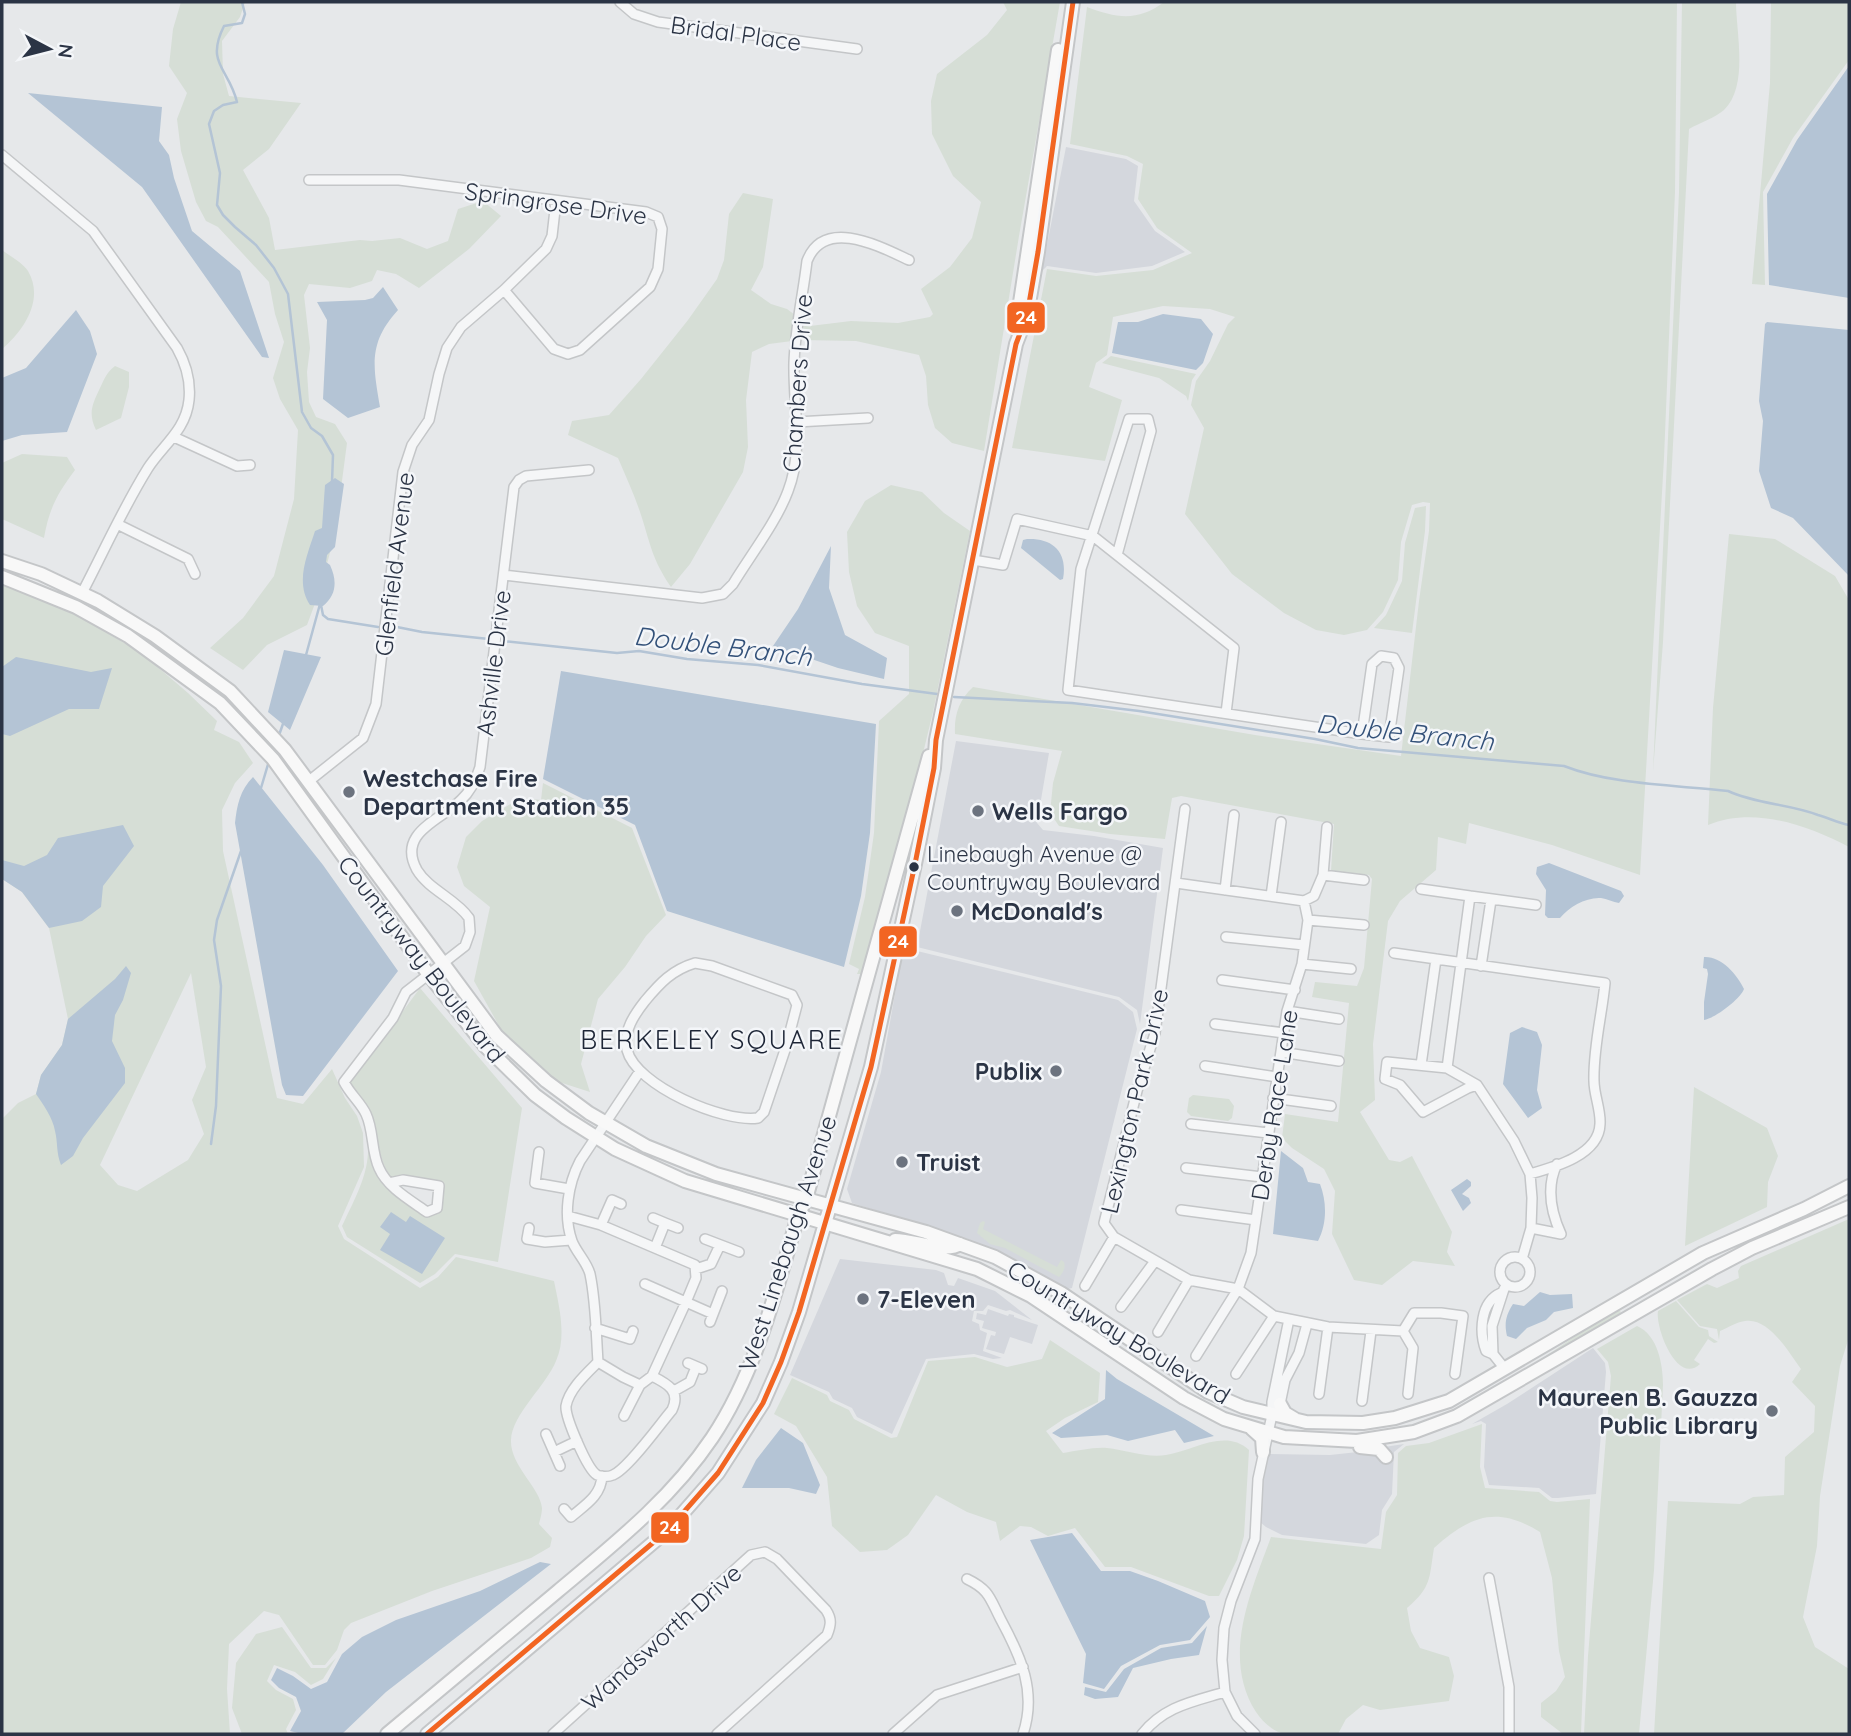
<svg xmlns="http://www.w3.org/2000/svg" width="1851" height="1736" font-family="Quicksand,sans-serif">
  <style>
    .built { fill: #d4d7dd }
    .green { fill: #d6ded6; fill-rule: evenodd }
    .water { fill: #b4c4d5 }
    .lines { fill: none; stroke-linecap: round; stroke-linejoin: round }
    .stream { stroke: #b4c4d5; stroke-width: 2.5 }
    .street-casing { stroke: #c4c6c8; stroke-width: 12 }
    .secondary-casing { stroke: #c4c6c8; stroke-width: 16 }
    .street { stroke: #f5f6f7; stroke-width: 9 }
    .secondary { stroke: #f8f8f8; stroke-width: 12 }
    .bus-1-casing { stroke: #f4f6f9; stroke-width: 10 }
    .bus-1 { stroke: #f26522; stroke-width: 5 }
    .poi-dot { fill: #6c737f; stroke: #f4f6f9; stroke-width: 2.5 }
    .bus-dot { fill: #2b3445; stroke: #f4f6f9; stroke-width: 2.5 }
    .labels { text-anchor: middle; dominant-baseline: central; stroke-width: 5; stroke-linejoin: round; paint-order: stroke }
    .bus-label { font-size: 22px; fill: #2b3445; stroke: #f4f6f9; text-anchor: start }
    .street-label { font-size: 24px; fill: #2b3445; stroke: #f4f6f9 }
    .poi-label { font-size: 24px; font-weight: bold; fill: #2b3445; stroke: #f4f6f9; text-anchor: start }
    .water-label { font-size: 26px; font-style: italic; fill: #34527a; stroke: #f4f6f9 }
    .neighbourhood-label { font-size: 26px; letter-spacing: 2px; fill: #1d2536; stroke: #f4f6f9 }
    .line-badge { stroke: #f4f6f9; stroke-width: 2.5 }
    .badge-label { font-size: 19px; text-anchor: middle; font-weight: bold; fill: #fff }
  </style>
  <rect width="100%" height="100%" fill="#e6e8ea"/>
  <path class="built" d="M1066,147l60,12 12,7 -4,35 21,30 30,21 -33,14 -56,7 -49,-7 -5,5z
    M956,741l93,12 -12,70 6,7 51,6 69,12 -23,176 -3,-14 -18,-13 -202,-50z
    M913,950l205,50 15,12 4,17 -65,259 -4,1 -100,-50 -116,-36 -5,-14 34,-117 20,-111z
    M840,1259l96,11 8,3 4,12 6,1 4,-8 37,13 37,29 -22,-10 -4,1 -18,-6 -5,6h-9l-2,10 7,3 1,6 7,3 -4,18 19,7 -9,1 -19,-5 -48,5 -34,75 -35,-17 -5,-9 -19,-9 -4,-7 -39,-17z
    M988,1309l20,7 1,-2 5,1v2l24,8 -6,19 -22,-7 -6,17 -18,-5 5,-14 4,1 1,-4 -14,-4 2,-7 -8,-2 1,-6 9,2z
    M1593,1348l12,15 1,9 -10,122 -38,4h-6l-13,-10 -50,-3 -5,-18 2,-43 -5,-3 -9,3 35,-20z
    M1404,1444l-10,8 -2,42 -10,16 -3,25 -13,9 -84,-9 -16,-8 -6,-5 2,-42 6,-26 62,1 37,-4 10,2 8,9 7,-4 -8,-11z"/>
  <path class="green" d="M181,2h64l-5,15 -18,24 1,33 6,22 72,7 -32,46 -26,21 26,48 6,32 85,-10 12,1 28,-3 27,11 21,-8 10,-32 25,-8 18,15 -32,33 -50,39 -23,-14 -19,-4 -5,11 -22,7 -41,-4 -5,11 6,53 -3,24 2,30 7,15 19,7 12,19 -12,91 -15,56 -13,35 -40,20 -24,25 -33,-22 33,-30 31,-42 20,-77 4,-69 -18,-31 -7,-21 11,-36 -9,-28 -6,-32 -51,-55 -12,-6 -10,-19 -15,-51 -4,-32 10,-26 -18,-27 4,-37z
    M1003,2h57l-41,234 -35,215 -32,-8 -17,-15 -7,-23 -2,-29 -7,-21 -63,-14 -54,-1 2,-18 6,4 41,-5 47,2 32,-6 3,-3 -12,-25 29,-22 22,-29 9,-36 -28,-26 -21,-42 -1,-33 6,-27 50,-39 20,-25z
    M1164,2h513l-2,190 -11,266 -24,417 -88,-30 -83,-22 -3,21 -28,-7 -2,33 -36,31 -12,20 -15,123 2,56 -15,12 29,48 11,2 12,-6 40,76 -5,20 8,14 -42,-5 -31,24 -28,-5 -22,-46 3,-43 -11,-22 -32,-21 -10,-10 3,-24 53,8 11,-119 -37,-6 3,-15 42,4 7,-18 8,-89 -3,-4 -38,-4 3,-47 -153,-28 -9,2 -7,41 -55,-5 -51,-8 -9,-13 3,-30 9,-32 -107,-17c-1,-19 4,-34 18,-47l282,48 146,21 18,-155 10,-70 1,-28 -7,-1 -11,3 -11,37 -3,38 -15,32 -16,18 -23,5 -28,-5 -32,-17 -52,-39 -47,-60 19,-86 -13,-23 5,-24 14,-20 18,-37 7,-7 -25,-8 -47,-3 -50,11 -6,38 -11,8 -7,24 33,13 -17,61 -93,-13 35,-179 49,7 57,-6 39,-17 -35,-25 -19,-29 5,-35 -16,-8 -57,-12 17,-137c29,11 51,15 77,-5z
    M1682,2h54c0,30 13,84 -12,108 -9,8 -25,13 -35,19l-26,513 -10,130 26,-580z
    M1771,2h78v58l-56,78 -30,54 2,93 -13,-1 18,-201z
    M743,193l30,6 -10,68 -12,23 20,14 16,5 8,6 -3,26 -23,3 -17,8 -6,48 2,47 -5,25 -53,92 -19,23c-19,-28 -20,-41 -30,-72 -6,-19 -15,-38 -23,-57l-50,-23 4,-14 37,-6 32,-36 47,-59 29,-41 7,-19 5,-46z
    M2,250c8,6 21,13 26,21 17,29 -5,60 -26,78z
    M1111,356l85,18 -4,6 -4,21 -2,-5 -27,-18 -57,-15z
    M115,366l14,6v15l-8,31 -25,12c-8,-17 -4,-25 4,-42 5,-10 6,-15 15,-22z
    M22,454l45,3 8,13c-18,24 -26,39 -31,68l-42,-19v-56z
    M891,485l31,7 22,21 26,18 -37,181 -15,62 -57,200h-4l2,-5 -10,-5 16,-67 9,-64 5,-112 30,-27v-48l-34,-13 -18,-27 -8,-34 -2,-40 18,-31z
    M1426,506l-1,25 -13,102 -38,-5 12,-13 16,-34 3,-38 10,-35z
    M1729,534l46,5 60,37 14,24v247c-41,-22 -96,-41 -141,-22l5,-117z
    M2,584l53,19 85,49 48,41 29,28 -3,9 25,12 14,21 -18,20 -13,27 1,41 54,247 26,6 29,-35 13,29 12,18 6,17 1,34 -26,59 6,13 76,49 18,-11 18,-20 98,24c5,25 13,55 2,80 -10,25 -44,53 -45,79 -1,26 29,47 31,68 0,5 -2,12 -3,16l13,14 -2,9 -19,11 -99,33 -81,32 -7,7 -7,20 -12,15h-12l-34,-50 -15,-4 -35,33 -2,45 3,45h-228v-615l16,-16 18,-9 5,-19 21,-30 6,-26 -19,-91 -27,-36 -20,-13zM191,973l15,94 -14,33 12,34 -16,26 -51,31 -19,-6 -18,-20z
    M543,783l89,45 34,87 -20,21 -21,31 -27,32 -17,65 9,28 -31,-10 -34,-28 -22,-21 -29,-52 16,-74 -26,-21 -7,-19 9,-30 16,-16 35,-21 6,-2 18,2z
    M420,988l102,120 -24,154 -43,-8 -20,20 -15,9 -73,-46 -5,-11c19,-40 37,-70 18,-113 8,17 7,36 13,53 7,22 33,36 51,50h5l12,-8 3,-21 -4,-5 -49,-4c-13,-19 -12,-41 -20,-63 -4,-12 -16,-20 -21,-32z
    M1694,1087l73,41 11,28 -10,26 -1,25 -82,39z
    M1193,1095l36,4 5,7 -2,12 -4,3 -37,-5 -4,-4 2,-14z
    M1849,1219v118l-9,29 -20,130 -3,50 -14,71 12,30 34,22v65h-195l14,-233 72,3 13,-7 31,-2 1,-38 29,-25 1,-26 -23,-24 9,-13c-12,-16 -32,-52 -56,-48 -11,2 -15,6 -25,10l-1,9 -2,-11 -17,-3 -23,-26 30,-16 10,4 22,-10 -1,-7 3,-5z
    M983,1221l2,1 -2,7 74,38 4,-7 3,2c2,5 -1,11 -5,15l-54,-29 -15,-4 -13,-11 3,-10z
    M1676,1301l23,26 9,3 1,6 9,6 -4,1 -6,-4 -14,21 6,4c-23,22 -45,-37 -42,-53z
    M1617,1309l4,3 -4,4 -87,52 1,-3c30,-18 57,-38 86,-56z
    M1637,1326c21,9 26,39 26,59l-9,185 -15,164h-55l4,-78 23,-280 -3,-14 -11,-13z
    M1050,1340l50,33 -2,29 -33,16 -19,13 17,22c14,-2 30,-6 44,-5 19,2 40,10 59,7 27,-4 59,-27 83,-5l-5,86 -7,24 -18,36h-10l-78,-29h-26l-30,-39 -27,8 -17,-9 -11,-1 -20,15 -4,-19 -29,-10 -31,-17 -28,40 -21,15 -27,2 -28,-26 -5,-49 -31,-51 -22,-12 18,-36 35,17 3,6 19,9 5,9 37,19 6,-1 31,-76 47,-4 32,10 35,-8z
    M1482,1424l-2,43 5,21 54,4 11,9 7,1 33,-3 -9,235h-18l-22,-17v-14l15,-12 9,-14 -6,-26 -7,-73 -12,-46c-44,-27 -70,-16 -106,16 -5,30 -2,39 -27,60l4,23 9,17 29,9 5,19 -5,25 -69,9 -17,-5 -17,14 -8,15c-17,0 -37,2 -53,0 -12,-2 -23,-13 -29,-22 -35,-55 -5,-120 15,-175l110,12 5,-37 11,-17 1,-42 8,-7 23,-3z
    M282,1627l29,41h15l10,-10 -13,21 -12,6 -16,-13 -21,-7 -7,16 9,9 17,9 3,11 -10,19 2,5h-46l-10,-26 4,-45 20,-29z"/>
  <path class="water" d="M1849,66v232l-80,-13 -2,-91 30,-54z
    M28,93l134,14 -3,34 10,14 5,23 18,53 48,40 29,87 -7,-1 -120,-170z
    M383,287l15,23c-30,33 -25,56 -18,97l-32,11 -25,-19 4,-79 -10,-18 48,-2 8,-2z
    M76,310l14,21 7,23 -30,78 -45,3 -20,6v-63l24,-10z
    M1163,314l38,5 12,15 -10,29 -7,7 -84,-17 6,-31h20z
    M1767,322l82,8v246l-56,-58 -22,-10 -12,-37 4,-50 -4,-20 6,-77z
    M335,478l9,6 -9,63 -8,8 -1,7 4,3c7,15 7,30 -7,41l-13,-1c-15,-23 -3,-49 5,-74l7,-3 3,-43z
    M1027,539c26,-1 41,13 36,40l-3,1 -39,-32 2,-8z
    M831,546l-2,42 16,47 42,23 -3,21 -46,-11 -65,-22 25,-37z
    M284,650l37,7 -31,73 -22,-18z
    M16,657l75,15 21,-4 -13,41h-30l-59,27 -8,-2v-67z
    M561,671l315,53 -6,109 -9,63 -17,71 -177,-56 -32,-86 -92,-46z
    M253,777l70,88 75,106 -95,125 -17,-1 -4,-10 -47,-262c2,-18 5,-33 18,-46z
    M123,825l11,21 -31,40 -2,21 -19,14 -33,7 -27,-36 -20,-13v-19l22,6 23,-11 11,-17z
    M1549,863l72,28 3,5 -5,7c-6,-1 -12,-4 -18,-5 -15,-1 -32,9 -41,20h-12l-3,-3 1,-25 -10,-16 1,-7z
    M1704,957c17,-1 33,17 40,32 -3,9 -28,29 -40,31v-18l4,-28 -1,-5 -4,-1z
    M126,966l5,7 -8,27 -8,15 -3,26 13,27v15l-42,55 -10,18 -12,9c-5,-13 -3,-22 -6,-34 -2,-13 -12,-27 -19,-37l5,-19 21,-30 6,-26 47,-40z
    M1522,1027l15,5 5,13 -5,45 5,18 -14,10 -25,-34 7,-51z
    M1281,1151l22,17 5,14 12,2c7,18 7,40 -2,57l-45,-7z
    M1467,1179l4,3v4l-9,8 7,4 2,5 -8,8 -12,-21z
    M391,1212l15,10 4,-6 35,22 -23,36 -42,-24 10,-16 -10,-7z
    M1540,1292l10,3 22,-1 1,14 -19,4 -8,8 -19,8 -11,11 -9,-3c-3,-13 -1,-21 6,-32l11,2z
    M1106,1370l11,9 97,57 -30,7 -9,-13 -47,11 -21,-6 -46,3 -9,-5 53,-34z
    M781,1428l22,15 17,42 -4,9 -27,-6h-47l14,-28z
    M1072,1533l29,38h29l28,10 47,20 5,16 -20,23 -30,5 -39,21 -17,23 -21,-6 3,-29 -56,-114z
    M540,1562l11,2 -165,128 -44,42h-40l-12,-3 11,-20 -5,-14 -17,-9 -8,-8 6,-12 16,8 18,13 16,-7 15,-28 20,-17 34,-17 84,-29z
    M1207,1626l-8,29 -28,4 -38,9 -15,29 -23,2 -11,-4 1,-8 21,5 18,-23 37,-21 31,-5z"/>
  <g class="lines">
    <path class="stream" d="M242,2l3,12 -3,9 -18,3c-19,38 5,42 13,76l-14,3 -9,6 -5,13 11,49 -3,32 6,10 12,12 21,18 18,23 14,26 14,118 9,16 11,8 11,19 -1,27
      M321,605l2,10 5,4 50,8
      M392,626l30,6 67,7
      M503,641l114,12 22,-2 48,8 71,6 104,19 75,10
      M306,655l14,-51
      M954,697l118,6 67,8 176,28 43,9 206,18c48,19 112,19 164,25 28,13 61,13 90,24 11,3 20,8 31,10
      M278,738l6,-17
      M261,788l8,-27
      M211,1144l5,-38 5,-120 -7,-46 3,-20 24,-69"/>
    <defs>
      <path id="street" d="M620,2l14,12 24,8 199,27
        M2,155l91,76 84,117c9,16 14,33 12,52 -3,30 -26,45 -41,68 -25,40 -44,83 -66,125
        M309,180h90l247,32 12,5 4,12 -4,40 -8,18 -70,63 -12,4 -14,-5 -50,-59
        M797,422l71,-4
        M174,437l63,29 13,-1
        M117,524l71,35 7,15
        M1117,555l34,-124 -3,-12h-19l-48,150 -13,121 294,44 10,-70 9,-8 13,2 5,10 -10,69 -27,-3
        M973,560l30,5 14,-46 76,17 141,112 -8,65
        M504,575l198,23 21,-4 10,-10c17,-28 44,-63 55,-93 16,-41 5,-85 6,-128 1,-34 9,-68 13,-102 17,-44 72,-15 102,-1
        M309,781l54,-43 13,-34 27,-232 9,-27 17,-25 10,-46 8,-26 14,-21 43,-37 42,-41 6,-13 4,-35
        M1185,809l-30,224 -18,58 -33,132 10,14 75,43 49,9 36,27 54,11 75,4
        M1323,875l41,5
        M1176,883l128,18 4,19 -6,44 -15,47 -36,242 -13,36 -42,67
        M1421,889l49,7 -23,172 30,17 37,56 16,33 2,24 -1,30 -9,31
        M1225,890l9,-75
        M1271,896l10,-74
        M1470,896l66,9
        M1304,901l10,-5 9,-21 4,-48
        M1308,920l56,5
        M1226,937l78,8
        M1394,953l211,30c-3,32 -12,65 -11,98 0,14 7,29 6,43 -1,31 -45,43 -70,50
        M695,963l17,3 80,29 5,10 -11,42 -22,65 -6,6c-34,5 -122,-32 -131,-68 -4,-19 7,-35 18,-49 15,-18 27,-31 50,-38z
        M1302,964l49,5
        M1481,966l10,-66
        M1222,980l73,10
        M1287,1011l52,8
        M1215,1024l69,9
        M1281,1052l58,9
        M1421,1065l15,-106
        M1205,1066l72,11
        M1447,1068l-60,-6 -2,17 15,6 23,27 45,-24 9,-3
        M640,1071l-60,90c-12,23 -17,54 -8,80 4,11 15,21 18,33 6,28 6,59 8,88l25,15 17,8
        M1273,1098l58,8
        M1191,1124l77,9
        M539,1152l-4,31 34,6
        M1186,1168l76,9
        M389,1183l14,-3 36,6 -2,22 -10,4c-17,-12 -40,-25 -48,-44 -8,-17 -5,-37 -13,-54 -5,-11 -16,-20 -22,-32l49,-64 13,-26 59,-46 5,-14 -1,-14c-13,-19 -40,-28 -52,-48 -21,-38 25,-50 44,-70 10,-9 15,-20 19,-33l34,-280 5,-7 7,-4 63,-6
        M1181,1210l75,10
        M568,1216l33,9 94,40 1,13 -10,24 -34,74 -12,9
        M653,1218l12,5
        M601,1225l11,-25 9,4
        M529,1228l-2,11 18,3 26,-2
        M1531,1228l30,6c-10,-22 -15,-47 -4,-70
        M705,1239l34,13
        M655,1248l10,-25 13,5
        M1500 1272a15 15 0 1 1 30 0a15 15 0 1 1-30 0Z
        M696,1269l15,-5 9,-19
        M645,1284l68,30
        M1085,1286l29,-49
        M1501,1293c-21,9 -22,39 -15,58l7,3 12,15
        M1121,1307l34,-46
        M710,1322l12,-31
        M595,1328l35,11 3,-8
        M1403,1331l11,-18h27l22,3 -8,58
        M1403,1331l10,17 -5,46
        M1158,1332l31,-52
        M1493,1354l-1,-28 12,-37
        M598,1362c-11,11 -29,27 -32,44 -1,11 21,63 31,69 4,2 12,2 16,0 15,-6 47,-51 59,-65 9,-19 -4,-26 -20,-34
        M688,1363l14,6
        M1236,1374l38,-58
        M674,1391l16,-9 6,-15
        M1319,1394l9,-67
        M1362,1401l9,-70
        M1277,1408l3,-4 5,-24 14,-27 8,-29
        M624,1416l16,-31
        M546,1434l14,32
        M554,1452l23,-11
        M564,1509l7,8c14,-12 30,-21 31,-41
        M1489,1578l20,109v47
        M967,1579c23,11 23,20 34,41 20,37 36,72 22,114
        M553,1734l198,-179 14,-3 12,7 49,51c6,9 5,15 1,25l-110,99
        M893,1734l44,-39 86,-28
        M1142,1734c23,-28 50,-32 83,-42
        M1255,1734l-18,-18 -12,-24 -3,-32 2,-32 7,-27 24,-62 3,-60 14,-64v-13l17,-83"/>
      <path id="secondary" d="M1016,329l42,-279
        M2,561l39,13 57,27 57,35 75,55 55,59 212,286 49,45 43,32 57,33 70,28 210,58 69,25 66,36 147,99 35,15 63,15 57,1 32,-5 54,-17 254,-148 101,-44 45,-23
        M2,577l74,30 52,29 92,67 53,56 156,216 56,71 50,49 31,23 49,31 70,32 292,88 54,27 153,102 40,21 60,18 73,4 57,-9 43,-16 255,-147 40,-21 97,-41
        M895,1240c20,0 50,14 65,4
        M1280,1404l5,9 10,6
        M1252,1429l10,9 1,14
        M1360,1447l19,2 7,8
        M387,1734c57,-48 114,-95 171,-143 56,-47 113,-92 154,-153 44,-66 64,-147 86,-222l8,-17 123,-443
        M427,1734l241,-204 50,-57 45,-70 18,-41 18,-50 72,-245 44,-203 19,-96 2,-28 80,-396 11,-29 11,-63 35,-250"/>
    </defs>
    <use href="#street" class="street-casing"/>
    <use href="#secondary" class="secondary-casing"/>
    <use href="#street" class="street"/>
    <use href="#secondary" class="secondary"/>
    <defs>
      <path id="bus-1" d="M427,1734l241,-204 50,-57 45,-70 18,-41 18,-50 72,-245 44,-203 19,-96 2,-28 80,-396 11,-29 11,-63 35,-250"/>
    </defs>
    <use href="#bus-1" class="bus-1-casing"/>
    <use href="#bus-1" class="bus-1"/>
  </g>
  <g class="poi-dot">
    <circle cx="349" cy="792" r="7"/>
    <circle cx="978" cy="811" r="7"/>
    <circle cx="957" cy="911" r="7"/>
    <circle cx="1056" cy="1071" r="7"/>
    <circle cx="902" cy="1162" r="7"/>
    <circle cx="863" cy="1299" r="7"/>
    <circle cx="1772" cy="1411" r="7"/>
  </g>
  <circle class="bus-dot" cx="914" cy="867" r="6"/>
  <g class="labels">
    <g class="bus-label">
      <text x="927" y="854">Linebaugh Avenue @<tspan x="927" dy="28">Countryway Boulevard</tspan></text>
    </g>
    <g class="street-label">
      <text transform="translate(736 33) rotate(8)">Bridal Place</text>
      <text transform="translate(556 203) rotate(8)">Springrose Drive</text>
      <text transform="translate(797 383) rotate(-86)">Chambers Drive</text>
      <text transform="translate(394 564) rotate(-83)">Glenfield Avenue</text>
      <text transform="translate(493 663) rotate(-83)">Ashville Drive</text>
      <text transform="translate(422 959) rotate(52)">Countryway Boulevard</text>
      <text transform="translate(1134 1101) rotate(-77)">Lexington Park Drive</text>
      <text transform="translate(1274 1105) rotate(-81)">Derby Race Lane</text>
      <text transform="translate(787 1243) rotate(-72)">West Linebaugh Avenue</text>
      <text transform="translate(1119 1332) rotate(31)">Countryway Boulevard</text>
      <text transform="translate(661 1637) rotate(-42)">Wandsworth Drive</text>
    </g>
    <g class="poi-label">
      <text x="363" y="778">Westchase Fire<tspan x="363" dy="28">Department Station 35</tspan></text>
      <text x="992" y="811">Wells Fargo</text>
      <text x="971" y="911">McDonald's</text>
      <text x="1042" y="1071" text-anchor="end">Publix</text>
      <text x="916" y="1162">Truist</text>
      <text x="877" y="1299">7-Eleven</text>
      <text x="1758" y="1397" text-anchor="end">Maureen B. Gauzza<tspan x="1758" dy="28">Public Library</tspan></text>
    </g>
    <g class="water-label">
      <text transform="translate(723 646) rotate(7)">Double Branch</text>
      <text transform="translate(1405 732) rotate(6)">Double Branch</text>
    </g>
    <g class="neighbourhood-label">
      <text x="712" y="1039">BERKELEY SQUARE</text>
    </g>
  </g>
  <g class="line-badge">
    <rect x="1006" y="301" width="40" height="33" rx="7" fill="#f26522"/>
    <rect x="878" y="925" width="40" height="33" rx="7" fill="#f26522"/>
    <rect x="650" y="1511" width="40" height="33" rx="7" fill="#f26522"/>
  </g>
  <g class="badge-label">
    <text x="1026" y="324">24</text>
    <text x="898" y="948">24</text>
    <text x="670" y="1534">24</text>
  </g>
  <rect width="1851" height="1736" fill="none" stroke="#2b3445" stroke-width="7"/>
  <g transform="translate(49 49) rotate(97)" stroke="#f4f6f9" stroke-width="5" paint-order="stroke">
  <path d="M0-5L12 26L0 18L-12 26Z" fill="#2b3445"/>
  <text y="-10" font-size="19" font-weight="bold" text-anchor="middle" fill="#2b3445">N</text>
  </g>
</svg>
